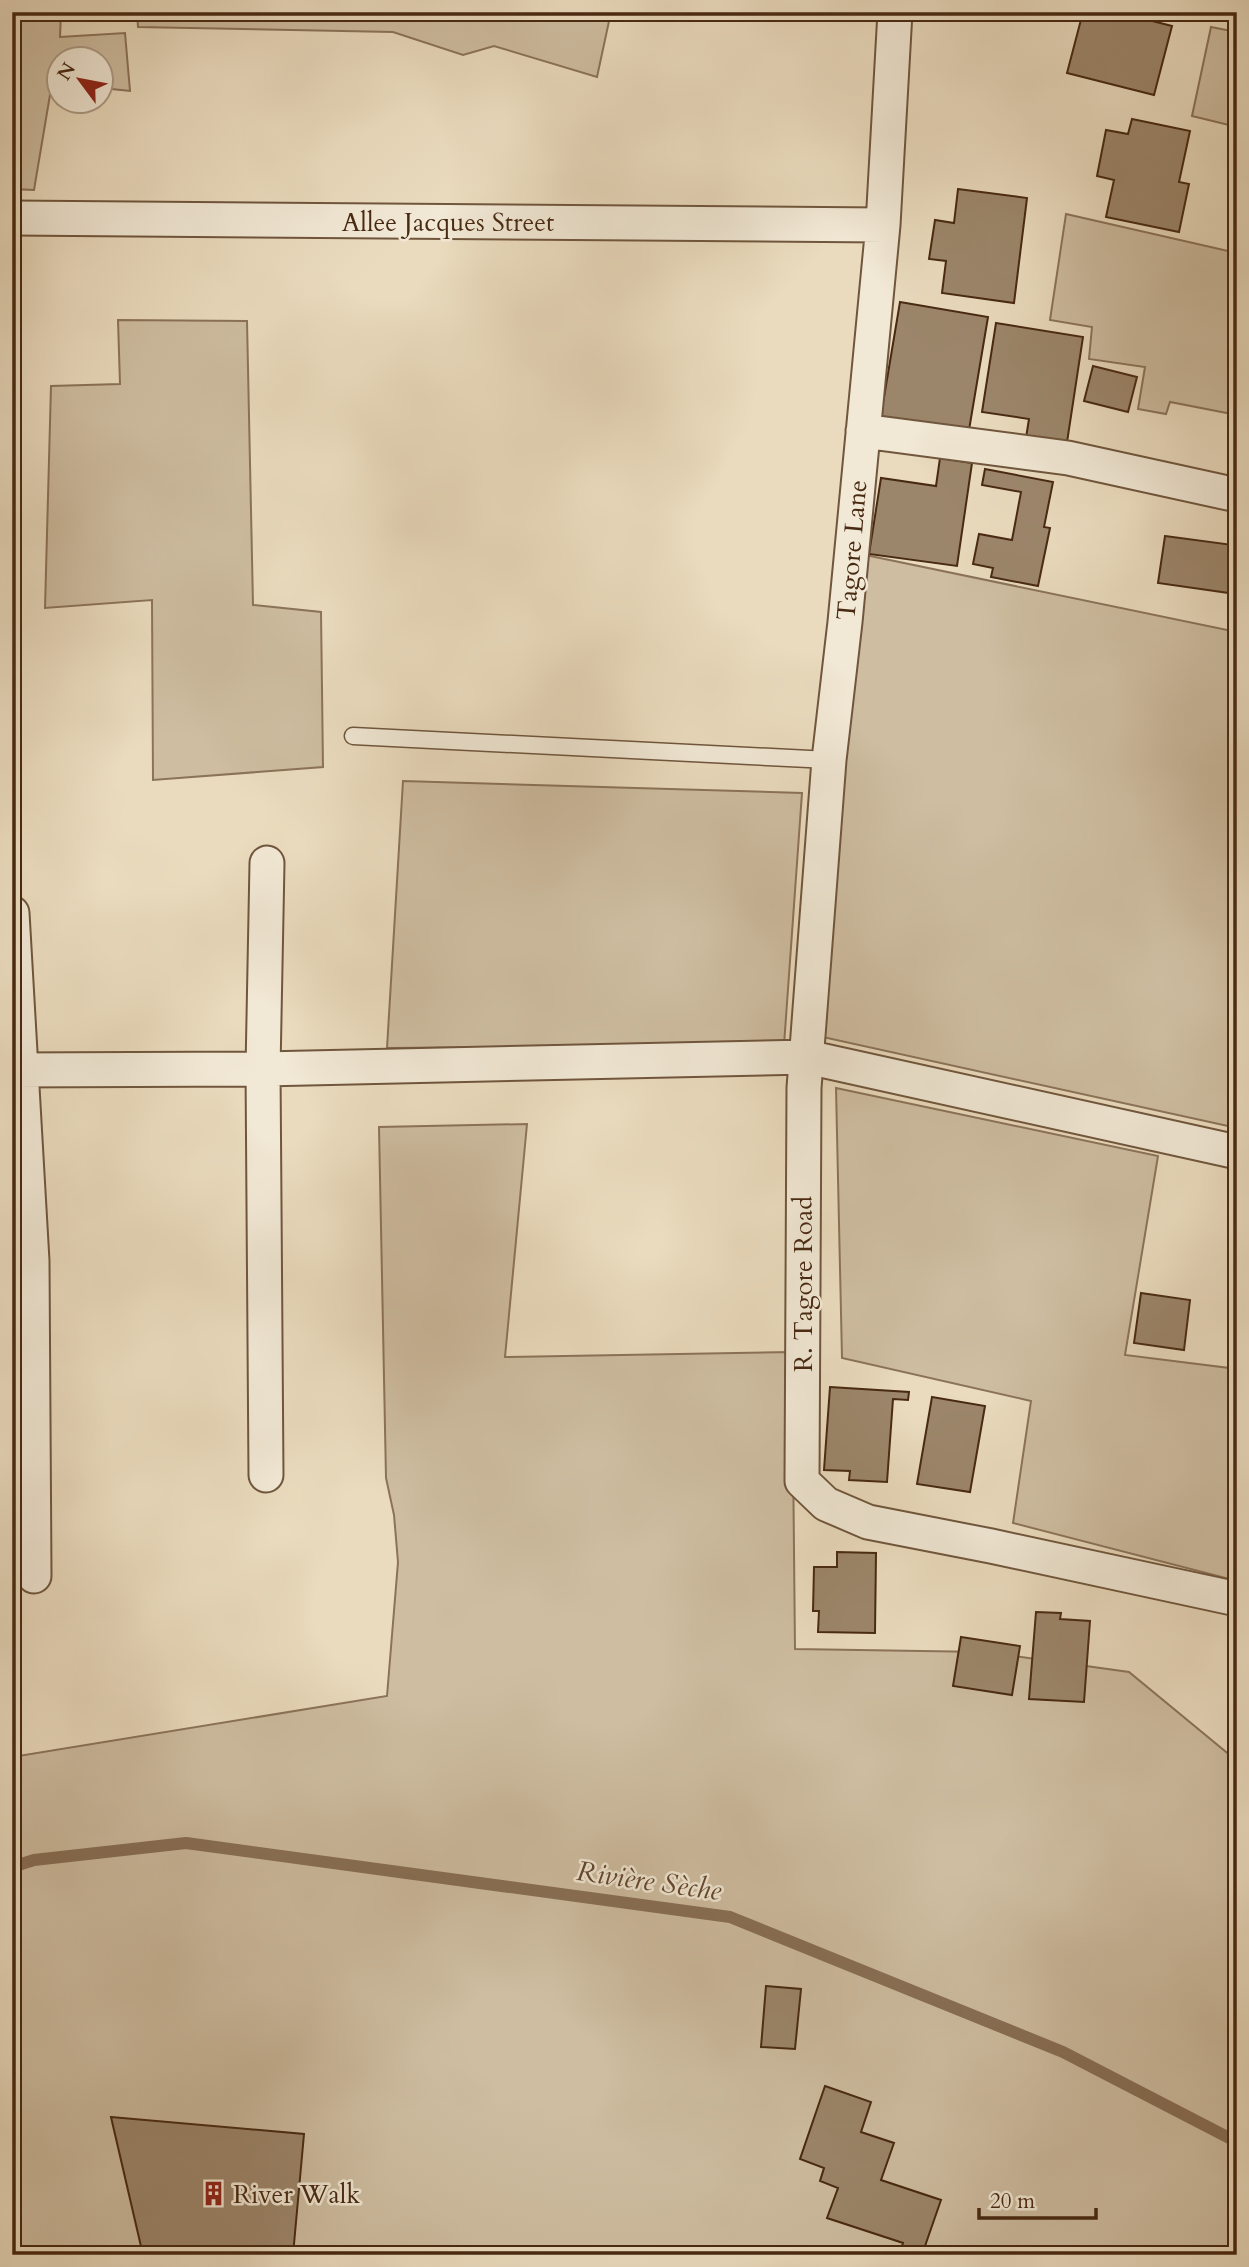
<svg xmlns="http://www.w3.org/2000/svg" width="1249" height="2267" font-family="Cardo,serif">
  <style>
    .green { fill: #cebda1; stroke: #8b735a; stroke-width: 2 }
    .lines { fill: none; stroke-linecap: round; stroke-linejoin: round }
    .stream { stroke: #886f56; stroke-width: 12 }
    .building { fill: #9c866b; stroke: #482912; stroke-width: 2 }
    .lane-casing { stroke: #70563d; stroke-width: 19 }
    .street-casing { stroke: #70563d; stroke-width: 37 }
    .lane { stroke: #f1e8d5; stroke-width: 16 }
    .street { stroke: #f1e8d5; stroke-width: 33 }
    .labels { text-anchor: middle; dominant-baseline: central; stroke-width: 5; stroke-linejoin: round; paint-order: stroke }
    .street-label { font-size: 26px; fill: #482912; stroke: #f1e8d5 }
    .poi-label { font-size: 26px; fill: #482912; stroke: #f1e8d5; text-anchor: start }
    .water-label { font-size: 28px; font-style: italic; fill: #63462e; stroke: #f1e8d5 }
  </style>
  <rect width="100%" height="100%" fill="#eadbbe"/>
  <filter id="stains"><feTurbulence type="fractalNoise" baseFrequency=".00286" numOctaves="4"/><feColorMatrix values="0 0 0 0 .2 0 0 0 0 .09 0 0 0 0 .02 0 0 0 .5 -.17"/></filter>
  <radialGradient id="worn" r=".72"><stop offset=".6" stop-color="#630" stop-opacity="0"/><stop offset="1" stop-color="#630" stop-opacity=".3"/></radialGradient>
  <path class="green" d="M12,12h49l-1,25 65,-4 5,58 -28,-3v-28h-42l-1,23h-7l-18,107 -22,-1z
    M137,12h474l-14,65 -103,-31 -31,9 -70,-23 -255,-5z
    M1211,27l26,5v95l-45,-11z
    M1066,214l171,39v162l-67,-13 -4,12 -28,-5 7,-42 -56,-8 3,-32 -42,-7z
    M118,320l129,1 6,284 68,7 2,155 -170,13 -1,-180 -107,8 6,-222 69,-2z
    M851,552l386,80v496l-428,-94z
    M403,781l399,12 -18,252 -397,3z
    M836,1088l322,68 -33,199 112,14v212l-224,-58 18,-122 -189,-43z
    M527,1124l-22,233 287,-5 3,297 190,3 144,20 108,89v494h-1225v-498l375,-61 11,-134 -4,-47 -8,-37 -7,-351z"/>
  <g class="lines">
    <path class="stream" d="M12,1867l22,-7 152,-17 544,74 333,135 174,90"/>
  </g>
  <path class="building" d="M1083,12h34l55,14 -18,69 -87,-22z
    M1132,119l58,12 -11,51 10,2 -10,48 -73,-15 8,-37 -17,-4 9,-46 22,4z
    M958,189l69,9 -13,105 -72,-10 4,-32 -17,-2 6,-39 19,3z
    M900,302l88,15 -20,119 -88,-15z
    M996,323l87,14 -17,112 -41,-5 4,-25 -47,-7z
    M1093,366l44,11 -9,35 -44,-11z
    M940,458l32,5 -15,103 -88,-12 12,-76 55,8z
    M985,469l68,13 -9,45 6,1 -12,58 -47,-9 2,-9 -20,-4 6,-30 33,6 9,-48 -39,-7z
    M1165,536l68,9 -2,17 6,1 -1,31 -78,-11z
    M1141,1293l49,7 -6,50 -50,-7z
    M830,1387l79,5 -1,8 -15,-1 -6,83 -38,-2 1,-9 -26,-1z
    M932,1397l53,9 -15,86 -53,-8z
    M837,1552l39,1 -1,80 -57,-1 1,-21h-6l1,-44h23z
    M1036,1612l25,1 -1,6 30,2 -6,81 -55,-3z
    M961,1637l59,9 -8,49 -59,-9z
    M766,1986l35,3 -6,60 -34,-2z
    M825,2086l46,16 -10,30 33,11 -13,37 60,20 -17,49 14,6h-39l4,-12 -76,-25 11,-30 -18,-7 4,-13 -24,-9z
    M111,2117l193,17 -11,121h-150z"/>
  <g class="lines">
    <defs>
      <path id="lane" d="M353,736l476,24"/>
      <path id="street" d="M895,12l-12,213 -38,397 -16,138 -25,328 -2,393 24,23 42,18 123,24 246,53
        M12,218l871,7
        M863,431l205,27 169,37
        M267,863l-4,206 544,-12 430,95
        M12,913l20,348 2,315
        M12,1070l251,-1 3,406"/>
    </defs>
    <use href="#lane" class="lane-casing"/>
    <use href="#street" class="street-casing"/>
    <use href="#lane" class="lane"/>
    <use href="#street" class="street"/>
  </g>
  <defs>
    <symbol id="building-bare" viewBox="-9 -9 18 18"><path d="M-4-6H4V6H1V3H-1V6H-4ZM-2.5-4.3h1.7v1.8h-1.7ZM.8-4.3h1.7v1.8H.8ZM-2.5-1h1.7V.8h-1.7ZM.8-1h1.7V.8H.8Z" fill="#8f2418" stroke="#f1e8d5" stroke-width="2.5" paint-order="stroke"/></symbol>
  </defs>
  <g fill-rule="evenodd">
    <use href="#building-bare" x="196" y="2176" width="35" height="35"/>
  </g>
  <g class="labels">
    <g class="street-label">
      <text x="448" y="222">Allee Jacques Street</text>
      <text transform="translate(852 550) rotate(-85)">Tagore Lane</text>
      <text transform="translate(803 1284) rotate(-90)">R. Tagore Road</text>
    </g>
    <g class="poi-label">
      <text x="233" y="2194">River Walk</text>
    </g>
    <g class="water-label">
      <text transform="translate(649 1881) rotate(8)">Rivière Sèche</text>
    </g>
  </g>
  <rect width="1249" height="2267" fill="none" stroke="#eadbbe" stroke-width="42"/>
  <rect x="14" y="14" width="1221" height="2239" fill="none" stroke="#482912" stroke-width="3.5"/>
  <rect x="21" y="21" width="1207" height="2225" fill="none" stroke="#482912" stroke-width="2"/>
  <g transform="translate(80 80) rotate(302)"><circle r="33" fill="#f1e8d5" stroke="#ad9c87" stroke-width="2"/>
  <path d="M0-5L12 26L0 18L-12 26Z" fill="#8f2418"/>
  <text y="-10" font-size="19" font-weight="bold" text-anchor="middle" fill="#482912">N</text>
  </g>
  <path d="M979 2208v10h117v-10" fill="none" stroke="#482912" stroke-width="3.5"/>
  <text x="990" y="2208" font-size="21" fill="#482912" stroke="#f1e8d5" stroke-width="5" paint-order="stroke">20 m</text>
  <rect width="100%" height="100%" filter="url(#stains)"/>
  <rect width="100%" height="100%" fill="url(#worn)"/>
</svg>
